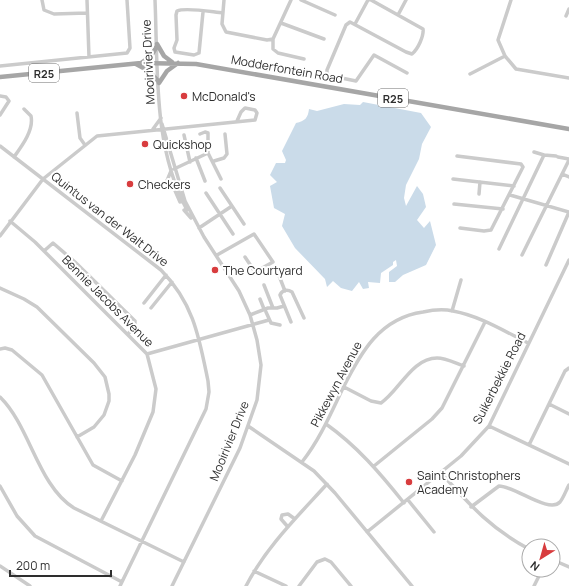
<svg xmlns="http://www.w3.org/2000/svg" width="569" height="586" font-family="Manrope,sans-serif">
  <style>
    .water { fill: #cadbe9 }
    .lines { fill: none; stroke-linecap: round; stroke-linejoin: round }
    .minor { stroke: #cbcbcb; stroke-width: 3.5 }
    .major { stroke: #a6a6a6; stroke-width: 4.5 }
    .poi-dot { fill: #d83c3e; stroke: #fff; stroke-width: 1.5 }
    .labels { text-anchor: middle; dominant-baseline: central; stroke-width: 4; stroke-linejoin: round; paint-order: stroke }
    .shield { fill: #fff; stroke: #6d6d6d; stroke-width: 1 }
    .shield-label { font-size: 11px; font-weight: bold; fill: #2e2e2e }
    .street-label { font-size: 12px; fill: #2e2e2e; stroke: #fff }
    .poi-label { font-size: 12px; fill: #2e2e2e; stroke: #fff; text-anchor: start }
  </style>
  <rect width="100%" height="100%" fill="#fff"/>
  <path class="water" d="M363,102l58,11 10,14 -9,17 -3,15 -13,26 -2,13 2,8 11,-20 6,8 3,13 -9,13 7,8 6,-7 6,24 -10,20 -23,10 -8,7h-6v-10l8,-6 -1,-6 -3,2v3l-12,8 -1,10 -12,-1 1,6 -6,1 -4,-7 -7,9 -11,-3 -8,-7 -6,6 -2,-8 -30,-31 -13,-22 3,-12 -11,-6 -4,-22 7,-4 -7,-7 6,-12h9l1,-3 -4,-9 14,-28c9,-2 12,-5 13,-14l8,2 27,-7 16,1z"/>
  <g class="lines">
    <path class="minor" d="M42,0l2,10 10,4 33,-1
      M87,0l2,57
      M155,0c3,70 -2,147 32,210
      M224,0l-2,24 4,8 41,8 6,-1
      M291,0l-18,39v10l5,4 26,6
      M301,0l34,15
      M371,0l52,29c1,7 -5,20 -11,25l-6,-2 -56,-30 -4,3 -19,45v5l29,6 18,-26 33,18
      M511,0l-13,40 7,16 11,13 53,9
      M203,12l-4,41 -5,2 -19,-3 -1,-4 3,-8 -1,-25 1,-4c9,-4 35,1 46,2
      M398,15l8,-15
      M566,16l3,-7
      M281,23l43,16
      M355,24l13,-24
      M0,66l127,-13 3,-5 -3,-48
      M470,74l35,-18
      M0,96l6,1 3,4 -9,14
      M77,113l3,25 5,7
      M162,124l23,77 19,36 35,54 11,24 7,25 4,25 -4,35 -17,48 -68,138
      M153,129l8,-11
      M200,134l5,-2 3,1v20
      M184,135l6,27
      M0,146l161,124c33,34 38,67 47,111l1,11 -3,17 -86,177
      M544,155l12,1
      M457,156l64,8 2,3 -32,63 -7,1 -24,-3
      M14,157c8,-11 20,-27 17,-41l-7,-7
      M558,157l11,2
      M196,158l9,23
      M214,161l10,-3 3,-4 -2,-20
      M174,169l34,-16 13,26
      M562,174l7,3
      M453,179l61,7
      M165,183l8,3 7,16
      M166,183l5,-12
      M220,188l24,36
      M206,193l27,41
      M479,194l1,-12
      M510,195l59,17
      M454,204l49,5
      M184,210l7,8
      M10,221l25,21 112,112 9,35 -3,23 -18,43 -34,66
      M199,228l33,-22
      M0,236l43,-57 54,-43 158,-16 2,-7 -2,-3 -10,-2 -4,4 -4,9
      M499,249l45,-94 -10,-3
      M44,251l9,-8 22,19 60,59v5l-7,8
      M217,255l37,-21 19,28 -18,10 -10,-15
      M522,255l47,-95
      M546,265l23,-53
      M278,273l7,18
      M264,285l9,23
      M0,288l24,11 13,8 57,56 11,14 4,17v7l-5,14 -10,12 -17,10
      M260,299l4,10
      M144,303l22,-28
      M151,308l21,-26
      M452,311l9,-31
      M266,312l5,11 9,2
      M250,315l18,-7h9l7,-2
      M291,322l-11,-27c2,-5 7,-6 12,-3l12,26
      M0,349l5,-1 7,2 30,25 51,90 29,16
      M147,354l122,-34
      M344,387l27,14 10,2c18,-12 31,-45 56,-45 9,0 18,5 27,8
      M0,397c30,29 38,89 74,111l110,54
      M549,404l20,10
      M326,424c31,22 54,49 78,79
      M248,426l66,45 21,22 77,93
      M489,426l80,38
      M529,445l36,-74 4,-3
      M302,462c18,-23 29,-49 41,-74 18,-36 37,-70 80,-76 9,-2 21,-3 30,-1 27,5 51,20 75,32
      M374,466l58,-47 10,-11 43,-86
      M441,473c29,32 49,55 88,76
      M0,486l17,30 18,20 87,46
      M408,500l26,32
      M471,507l28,-21c16,0 50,28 61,16 4,-5 6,-12 9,-17
      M288,527l-7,-8 1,-4 6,-1 7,5
      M367,532l94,-76 28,-30 80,-166
      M553,560l16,7
      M0,566l30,20
      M254,571l32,15
      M246,586c20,-39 52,-70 81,-102
      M299,586l18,-24 8,-3 6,3 20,24
      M534,586l8,-16"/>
    <path class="major" d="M157,44l7,12 8,6
      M141,63l10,-7 6,-10
      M136,64l13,7 10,11
      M0,77l141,-14 55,1 373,65
      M159,83l8,-12 11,-8"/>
  </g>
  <g class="poi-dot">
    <circle cx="184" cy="96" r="4"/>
    <circle cx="145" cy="144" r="4"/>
    <circle cx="130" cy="184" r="4"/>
    <circle cx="215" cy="270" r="4"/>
    <circle cx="409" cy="482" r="4"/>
  </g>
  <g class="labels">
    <g class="shield">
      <rect x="29" y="64" width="30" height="18" rx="3"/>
      <rect x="378" y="89" width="30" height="18" rx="3"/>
    </g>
    <g class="shield-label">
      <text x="44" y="73">R25</text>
      <text x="393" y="98">R25</text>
    </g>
    <g class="street-label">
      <text transform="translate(148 62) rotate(-93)">Mooirivier Drive</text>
      <text transform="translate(287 69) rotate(10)">Modderfontein Road</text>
      <text transform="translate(110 219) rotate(38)">Quintus van der Walt Drive</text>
      <text transform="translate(108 301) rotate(45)">Bennie Jacobs Avenue</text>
      <text transform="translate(499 378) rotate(-63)">Suikerbekkie Road</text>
      <text transform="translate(336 384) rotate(-62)">Pikkewyn Avenue</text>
      <text transform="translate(229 441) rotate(-68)">Mooirivier Drive</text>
    </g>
    <g class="poi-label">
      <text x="192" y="96">McDonald's</text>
      <text x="153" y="144">Quickshop</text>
      <text x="138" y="184">Checkers</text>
      <text x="223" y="270">The Courtyard</text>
      <text x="417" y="475">Saint Christophers<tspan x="417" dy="14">Academy</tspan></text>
    </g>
  </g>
  <g transform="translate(541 558) rotate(217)"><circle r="19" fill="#ffffff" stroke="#ababab"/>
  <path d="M0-3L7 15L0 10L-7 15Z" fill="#d83c3e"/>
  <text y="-6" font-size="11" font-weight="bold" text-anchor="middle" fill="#2e2e2e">N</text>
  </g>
  <path d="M10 570v6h101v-6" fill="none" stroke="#2e2e2e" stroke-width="2"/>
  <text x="16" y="570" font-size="12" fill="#2e2e2e" stroke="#ffffff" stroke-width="3" paint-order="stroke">200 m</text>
</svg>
